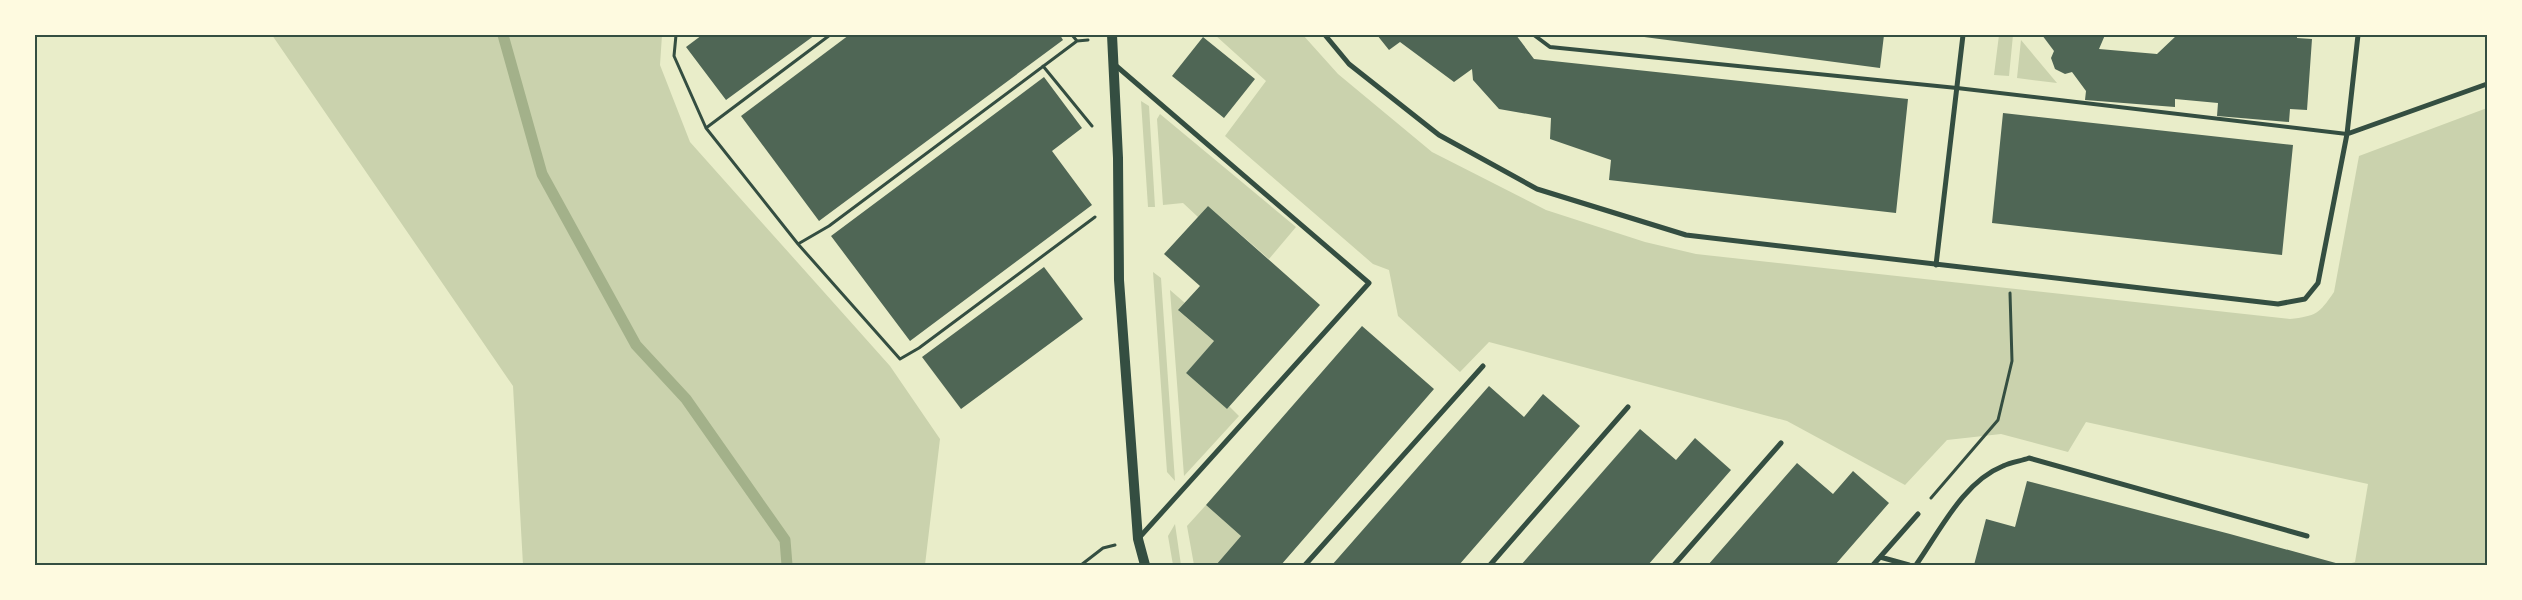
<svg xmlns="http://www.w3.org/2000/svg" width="2522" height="600" font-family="'Source Sans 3',sans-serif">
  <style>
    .green { fill: #cad2ad }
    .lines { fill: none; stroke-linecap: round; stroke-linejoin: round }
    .stream { stroke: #a3b18a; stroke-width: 11 }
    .building { fill: #4f6655 }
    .path { stroke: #344e41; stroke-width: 3 }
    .service { stroke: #344e41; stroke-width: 4 }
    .minor { stroke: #344e41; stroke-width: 5 }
    .secondary { stroke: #344e41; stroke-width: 10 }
    .neatline { fill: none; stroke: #344e41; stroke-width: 2 }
  </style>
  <rect width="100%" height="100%" fill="#e9edc9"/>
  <path class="green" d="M272,35h390l-2,30 30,77 200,224 50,73 -15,126h-402l-10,-179z
    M1215,35h88l35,39 94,78 114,58 99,32 51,12 594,65c26,-3 29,-5 44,-27l25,-136 128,-48v457h-142l10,-3 13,-78 -282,-62 -18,30 -67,-18 -54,6 -42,45 -118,-64 -298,-79 -29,30 -62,-56 -9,-46 -16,-6 -148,-128 41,-55z
    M1999,35h14l-4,41 -15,-1z
    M2021,40l36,43 -40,-5z
    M1141,101l8,5 6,101h-7z
    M1160,114l136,113 -27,32 -61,-53 -10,11 -15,-14 -20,2 -6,-86z
    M1153,272l8,6 14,203 -8,-9z
    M1170,290l15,13 -6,8 35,30 -28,32 41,36 2,-3 10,10 -55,60z
    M1206,505l35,31 -25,29h-22l-7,-39z
    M1175,524l6,41h-8l-5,-29z"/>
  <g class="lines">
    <path class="stream" d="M503,35l39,139 94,171 50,54 99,141 2,25"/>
  </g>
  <path class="building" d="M702,35h113l-89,65 -40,-53z
    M849,35h211l3,5 -244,181 -78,-105z
    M1377,35h139l18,24 374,40 -12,114 -287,-33 2,-20 -61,-21 1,-21 -52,-9 -26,-29 -1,-11 -18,13 -54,-40 -11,8z
    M1629,35h255l-4,33z
    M2042,35h63l-6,14 58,5 20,-19h120v3l15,1 -5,71 -17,-1 -1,13 -72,-6 1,-13 -43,-4v8l-90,-7 1,-9 -14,-19 -7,2 -10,-5 -4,-11 3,-7z
    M1203,37l52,42 -31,39 -52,-42z
    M1044,77l38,51 -30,23 40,54 -182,136 -79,-105z
    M2003,113l290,32 -11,110 -290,-32z
    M1208,206l112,99 -93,104 -41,-36 28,-32 -36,-31 22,-24 -36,-32z
    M1044,267l39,52 -122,90 -39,-52z
    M1362,326l72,63 -153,176h-65l25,-29 -35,-31z
    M1489,386l35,31 19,-23 37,32 -121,139h-127z
    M1640,429l36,31 19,-22 36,32 -83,95h-127z
    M1797,463l36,31 20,-23 36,32 -54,62h-127z
    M2027,481l203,53 113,31h-369l12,-46 29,8z"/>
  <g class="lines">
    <path class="path" d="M676,35l-2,21 32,72 92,116 102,115 19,-11 176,-131
      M1072,35l5,6 11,-1
      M1043,66l49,60
      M706,128l124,-93
      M798,244l31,-18 248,-185
      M1931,498l67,-78 14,-59 -2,-68
      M1081,565l22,-17 12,-3"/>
    <path class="service" d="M1534,35l16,12 407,41 390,46"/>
    <path class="minor" d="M1325,35l24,29 90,71 98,54 149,46 592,69 27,-5 13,-16 29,-149 11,-99
      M1114,64l255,219 -231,256
      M2347,134l140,-50
      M1936,265l27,-230
      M1880,557l29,8
      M1305,565l178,-199
      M1490,565l138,-158
      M1674,565l107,-122
      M1873,565l45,-51
      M1916,565c24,-34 47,-83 87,-99 8,-4 18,-5 26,-8l278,78"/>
    <path class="secondary" d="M1112,35l6,123 1,122 19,259 7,26"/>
  </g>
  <rect width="2522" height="600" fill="none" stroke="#fefae0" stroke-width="72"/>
  <rect x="36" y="36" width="2450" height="528" class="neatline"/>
</svg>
